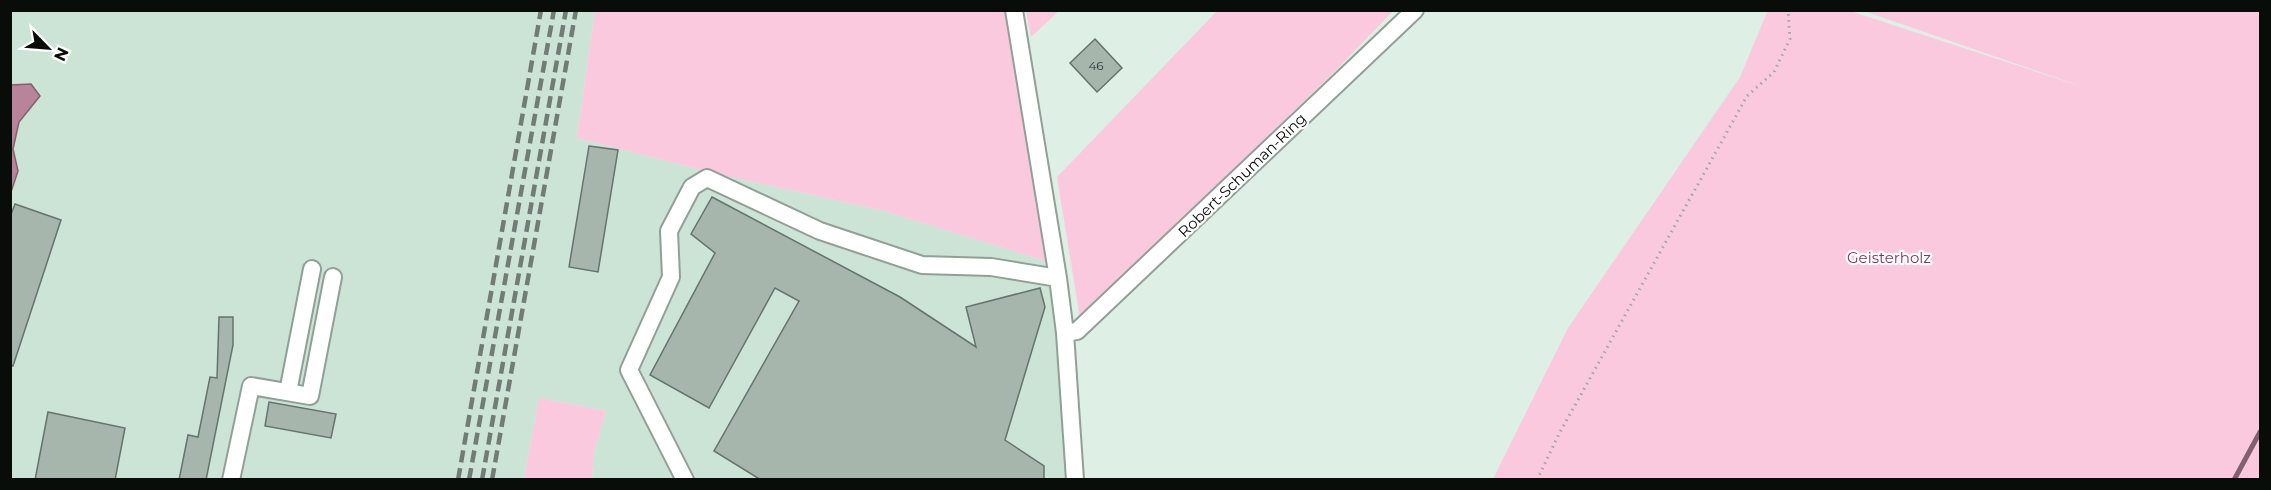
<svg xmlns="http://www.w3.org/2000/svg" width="2271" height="490" font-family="Montserrat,sans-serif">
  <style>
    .built { fill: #cce4d5 }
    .green { fill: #fbc9de }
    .water { fill: #b8849a; stroke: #83606f; stroke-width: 1.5 }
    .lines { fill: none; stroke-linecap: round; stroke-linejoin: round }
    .stream { stroke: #83606f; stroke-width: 5 }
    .building { fill: #a6b6ad; stroke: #65746b; stroke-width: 1.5 }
    .minor-casing { stroke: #91a097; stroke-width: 20 }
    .path { stroke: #9ca9a2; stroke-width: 3; stroke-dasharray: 1.5 4.5; stroke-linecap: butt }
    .minor { stroke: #fff; stroke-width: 16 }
    .rail { stroke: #717c75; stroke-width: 4.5; stroke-dasharray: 12 6; stroke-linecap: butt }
    .labels { text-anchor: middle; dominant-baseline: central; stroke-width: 4.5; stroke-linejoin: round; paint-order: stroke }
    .number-label { font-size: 12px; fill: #303733 }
    .street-label { font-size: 15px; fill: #080d0a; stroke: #fff }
    .park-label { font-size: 15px; fill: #7d3a5b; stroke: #fff }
  </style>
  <rect width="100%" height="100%" fill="#deefe5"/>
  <path class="built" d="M10,11h585l-18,127 145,37 159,35 165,51 16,122 6,96h-476l2,-27 12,-41 -67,-13 -15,81h-513z"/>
  <path class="green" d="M1768,10l82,1 236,77 -222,-77h396v468h-767l75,-151 172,-251z
    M595,11h410l41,250 -165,-51 -159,-35 -145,-37z
    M1026,11v-1l33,1 -28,26z
    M1217,11h176l-56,58 -257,249 -23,-141z
    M539,398l67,13 -12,41 -2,27h-68z"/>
  <path class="water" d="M31,84l9,12 -21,26 -6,27 5,22 -7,21v-107z"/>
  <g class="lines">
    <path class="stream" d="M2234,480l26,-48"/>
  </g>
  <path class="building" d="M1095,39l27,29 -25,24 -27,-29z
    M589,146l29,4 -20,122 -29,-5z
    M712,197l188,100 76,50 -10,-40 74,-19 5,19 -40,133 39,26v14h-283l-47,-29 85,-150 -24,-13 -66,120 -59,-33 65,-122 -24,-19z
    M15,204l46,16 -48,146 -3,-1v-148z
    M219,317h14v28l-27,135h-27l9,-45 10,2 12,-60 7,1z
    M269,402l67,12 -5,24 -66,-12z
    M48,412l77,16 -10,52h-80z"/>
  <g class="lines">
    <defs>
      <path id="minor" d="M1014,10l44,268 7,55 10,147
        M1065,333l12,-2 338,-321
        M288,392l24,-123
        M231,480l20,-94 59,10 23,-119
        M685,480l-56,-110 42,-93 -2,-46 23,-44 15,-9 113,53 102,34 69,2 67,11"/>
    </defs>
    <use href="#minor" class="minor-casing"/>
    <path class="path" d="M1537,480l22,-46 188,-338 27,-24 16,-33 -2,-29"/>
    <use href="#minor" class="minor"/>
    <path class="rail" d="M458,480l83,-470
      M469,480l85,-470
      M482,480l84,-470
      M492,480l84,-470"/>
  </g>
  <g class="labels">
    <g class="number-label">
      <text x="1096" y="65">46</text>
    </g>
    <g class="street-label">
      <text transform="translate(1242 175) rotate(-44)">Robert-Schuman-Ring</text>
    </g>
    <g class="park-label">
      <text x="1889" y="257">Geisterholz</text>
    </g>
  </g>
  <rect width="2271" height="490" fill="none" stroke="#080d0a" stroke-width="24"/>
  <g transform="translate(48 48) rotate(115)" stroke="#ffffff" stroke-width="4.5" paint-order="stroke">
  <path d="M0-4.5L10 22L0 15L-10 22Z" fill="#080d0a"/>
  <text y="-9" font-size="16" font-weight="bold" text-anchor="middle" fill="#080d0a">N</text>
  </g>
</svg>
